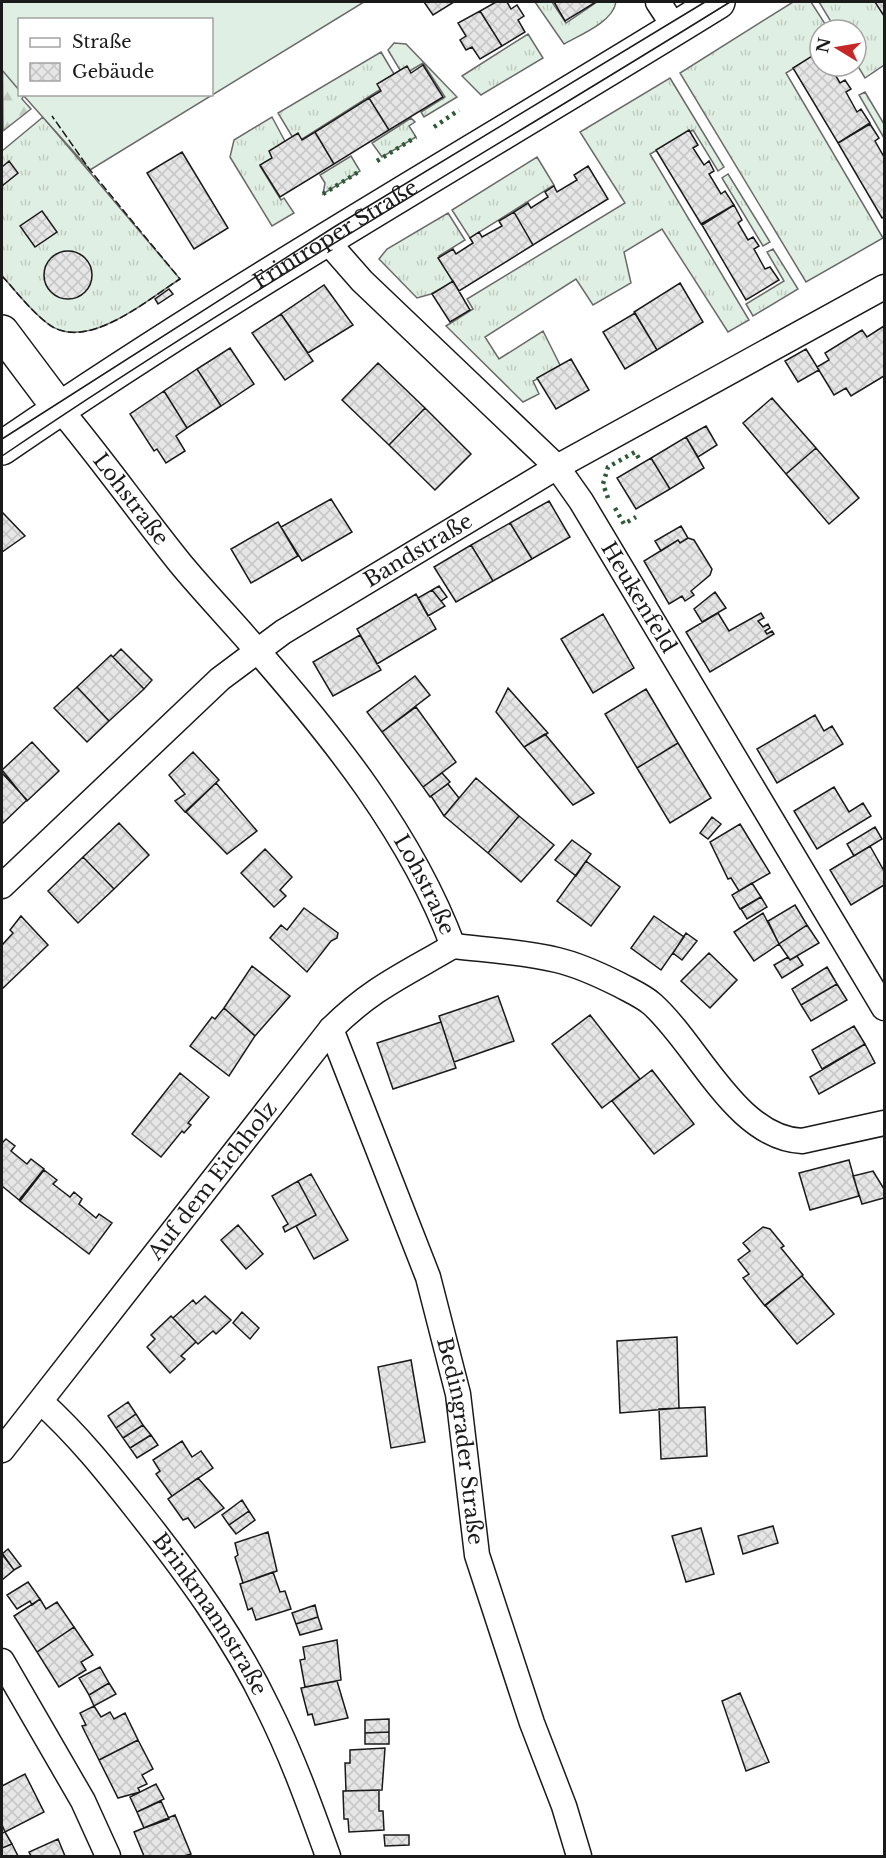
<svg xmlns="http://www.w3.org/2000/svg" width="886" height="1858" font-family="'Libre Baskerville',serif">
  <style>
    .grass { fill: url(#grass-tufts); stroke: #6a6a6a; stroke-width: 1.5 }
    .forest { fill: url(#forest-firs); stroke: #6a6a6a; stroke-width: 1.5 }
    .pitch { fill: #e0efe3; stroke: #6a6a6a; stroke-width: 1.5 }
    .building { fill: url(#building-cross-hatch); stroke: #1a1a1a; stroke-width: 1.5 }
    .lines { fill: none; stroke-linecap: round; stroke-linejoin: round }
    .minor-casing { stroke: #1a1a1a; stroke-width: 27 }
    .secondary-casing { stroke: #1a1a1a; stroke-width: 36 }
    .primary-casing { stroke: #1a1a1a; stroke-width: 36 }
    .minor { stroke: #fff; stroke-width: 24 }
    .secondary { stroke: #fff; stroke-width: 33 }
    .primary { stroke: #fff; stroke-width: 33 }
    .tram { stroke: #1a1a1a; stroke-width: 1.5 }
    .hedge { stroke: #2b5a34; stroke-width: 4.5; stroke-dasharray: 3 4.5; stroke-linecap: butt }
    .fence { stroke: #1a1a1a; stroke-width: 1.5; stroke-dasharray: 8 3; stroke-linecap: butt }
    .labels { text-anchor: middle; stroke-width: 4.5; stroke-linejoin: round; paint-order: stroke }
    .street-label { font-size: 21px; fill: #1a1a1a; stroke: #fff }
  </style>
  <defs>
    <pattern id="grass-tufts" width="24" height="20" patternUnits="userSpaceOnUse" patternTransform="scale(1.5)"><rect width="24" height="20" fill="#e0efe3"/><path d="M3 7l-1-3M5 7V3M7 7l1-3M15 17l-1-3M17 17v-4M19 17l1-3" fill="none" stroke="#c0ccc2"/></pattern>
    <pattern id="forest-firs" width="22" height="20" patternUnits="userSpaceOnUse" patternTransform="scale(1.5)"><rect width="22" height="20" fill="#e0efe3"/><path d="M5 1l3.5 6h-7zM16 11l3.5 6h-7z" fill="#c0ccc2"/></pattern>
    <pattern id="building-cross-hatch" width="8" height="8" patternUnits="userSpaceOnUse" patternTransform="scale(1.5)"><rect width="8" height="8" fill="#e6e6e6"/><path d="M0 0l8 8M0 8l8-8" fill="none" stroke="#c5c5c5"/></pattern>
  </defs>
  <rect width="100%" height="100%" fill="#fff"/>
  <path class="grass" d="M535,2H552L566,23L597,2H616C613,22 580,35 564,44Z
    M793,2H811L829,30H820V52L786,73L883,238L806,282L680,73Z
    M819,2H877L884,14V65L865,78L856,63V30H836Z
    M528,34L543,58L481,95L462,76Z
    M394,43L406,44L457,97L424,117L421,112L445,97L423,63L403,75L388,50Z
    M381,52L397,79L296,143L278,113Z
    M670,78L724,167L718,171L693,130L650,154L749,320L728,332L662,229L624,252L631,283L593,305L576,279L485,337L499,359L543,331L561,367L533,381L539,394L523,402L446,326L473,309L467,299L625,203L580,132Z
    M865,92L884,124V138L859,95Z
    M43,117L180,279C147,300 85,354 47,323C30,310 16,291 2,276V151Z
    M272,117L288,147L260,166L281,200L284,198L294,213L272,226L230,157L234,140Z
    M411,118L415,122L409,126L416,137L382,157L372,143Z
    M351,156L360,171L323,194L325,183L320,175Z
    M537,157L554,185L470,238L452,210Z
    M728,174L770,242L763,246L722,178Z
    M448,213L465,240L439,256L455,281L431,294L417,298L379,259L387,249Z
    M773,249L798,289L753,316L746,304L784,281L767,252Z"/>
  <path class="forest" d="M2,2L19,51L20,94L24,95L22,99L31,109L3,131Z"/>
  <path class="pitch" d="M2,2H364L90,170L23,95L212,94V20H20L19,90L2,70Z"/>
  <path class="building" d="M424,2H454L433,15Z
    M496,2H507L511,9L517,5L524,16L518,20L525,32L502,46L480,11Z
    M554,2H596L565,21Z
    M875,2H884V16Z
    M480,11L502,46L480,59L472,47L466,50L460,40L466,36L458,23Z
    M820,51V66H830L840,83L845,80L851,89L846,92L857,112L861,109L870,123L838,143L793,68Z
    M423,65L443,97L389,130L369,98L381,91L377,84L407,66L411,73Z
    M369,98L389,130L334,164L315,132Z
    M870,124L879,138L875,141L884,157V217L882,218L838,143Z
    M689,130L698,145L693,148L704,165L709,161L714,171L709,174L721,194L725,191L734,205L701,224L656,150Z
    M315,132L334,164L280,197L260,165L272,158L269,151L298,133L302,140Z
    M182,152L228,228L194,249L147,173Z
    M9,161L18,173L2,186V167Z
    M588,166L608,199L533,245L514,212L528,203L531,208L548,197L545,192L554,186L557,192L577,180L574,175Z
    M734,205L742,220L738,223L748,240L753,237L759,246L754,249L765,269L770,267L779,280L746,300L702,225Z
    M42,211L57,232L35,247L20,226Z
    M514,212L533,245L459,291L438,258L453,249L456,254L473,243L470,238L479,232L482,237L502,226L499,221Z
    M44 275a24 24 0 1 1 48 0a24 24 0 1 1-48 0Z
    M453,281L470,310L450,322L432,294Z
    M680,283L703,322L657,350L634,312Z
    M324,285L353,325L308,353L281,314Z
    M169,289L173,294L158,304L155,299Z
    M635,313L657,350L625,369L603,332Z
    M281,314L313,361L285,380L252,333Z
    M884,326V376L851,396L846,388L834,395L817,367L829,360L825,353L862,330L867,337Z
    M230,348L254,384L221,406L197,369Z
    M806,349L819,370L798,382L785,361Z
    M571,359L589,390L556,409L537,378Z
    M378,363L425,408L389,445L342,400Z
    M197,369L221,406L187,428L164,391Z
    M164,391L187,428L176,436L185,451L166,463L157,449L154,451L130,414Z
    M772,398L816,448L786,474L743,423Z
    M425,408L471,454L435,490L389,445Z
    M706,426L717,445L698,457L686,437Z
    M686,437L704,468L670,489L651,458Z
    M816,448L859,498L829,524L786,474Z
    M651,458L670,489L636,509L617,478Z
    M331,499L352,532L302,561L281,527Z
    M549,501L570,537L532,559L510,523Z
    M2,512L25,536L2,552Z
    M278,522L298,556L251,583L231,549Z
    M510,523L532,559L493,581L471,545Z
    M681,526L688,538L680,543L678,540L661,551L655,541Z
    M688,538L694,540L712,569L710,575L691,591L694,595L685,601L682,596L669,604L644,561L678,540L680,543Z
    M471,545L493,581L456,602L434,567Z
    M439,586L447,597L441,601L432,590Z
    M432,590L445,606L428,616L418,598Z
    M715,592L726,608L702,622L694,609Z
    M416,594L436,629L377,664L357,629Z
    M718,613L729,631L761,613L764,618L758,621L763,627L768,624L770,628L765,631L767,634L772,631L774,634L710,672L686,632Z
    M603,614L634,668L593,693L561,639Z
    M360,635L381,670L333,696L313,662Z
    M121,649L152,680L144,689L113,657Z
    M111,655L144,689L109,721L77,687Z
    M415,676L430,695L382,732L367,712Z
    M77,687L109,721L87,742L54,708Z
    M508,688L548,733L524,747L496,712Z
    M646,689L678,743L637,768L605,714Z
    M416,707L456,762L423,787L382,732Z
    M815,715L824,731L832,726L843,744L777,783L757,749Z
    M545,734L594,793L573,805L524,747Z
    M32,742L59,771L27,801L2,770Z
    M678,743L711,798L670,823L637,768Z
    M193,752L219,780L185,812L175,801L185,794L169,775Z
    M2,773L27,800L2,824Z
    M442,773L450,782L430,797L423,787Z
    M476,778L519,816L488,853L444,816Z
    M216,783L257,831L227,854L186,812Z
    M448,784L459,798L444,816L431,796Z
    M834,787L849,812L863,803L871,816L817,849L794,811Z
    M519,816L554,845L521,882L488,853Z
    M712,817L721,824L708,839L700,833Z
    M119,823L149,855L114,889L83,857Z
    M740,824L770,873L739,891L731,878L728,879L710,842Z
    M875,827L882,839L854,856L847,844Z
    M572,840L591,854L576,876L555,860Z
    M870,846L884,871V885L851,905L830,870Z
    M265,849L292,877L280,890L286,896L274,907L241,873Z
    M83,857L114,889L78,923L48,891Z
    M586,861L620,887L591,926L557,901Z
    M752,883L761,897L740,909L732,895Z
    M761,897L767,907L747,919L741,909Z
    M795,905L807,925L779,944L768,921Z
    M304,908L338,933L337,938L331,941L307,972L270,938L281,925L287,930Z
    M763,913L779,944L754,961L734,932Z
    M21,916L48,945L2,989V945L13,933L10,930Z
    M654,916L684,937L661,970L631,948Z
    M807,925L819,943L790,960L779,944Z
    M686,933L697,941L682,960L673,953Z
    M709,953L737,980L710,1008L681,981Z
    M797,956L803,965L782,978L774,965L788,957L790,960Z
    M252,966L290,996L255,1036L224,1008Z
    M827,967L837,984L801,1005L792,989Z
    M837,984L847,1000L811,1021L801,1005Z
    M498,996L514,1041L454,1062L439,1016Z
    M224,1008L255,1036L229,1076L190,1046L212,1017L215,1019Z
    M590,1015L640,1079L602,1108L552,1044Z
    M441,1022L456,1068L393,1089L377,1043Z
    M854,1026L865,1044L822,1069L812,1050Z
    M865,1044L875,1063L819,1094L810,1077Z
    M652,1070L694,1124L654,1154L612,1101Z
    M180,1073L209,1097L188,1123L191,1125L184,1133L182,1131L161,1157L132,1134Z
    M6,1139L15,1146L11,1151L27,1164L31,1159L44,1169L19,1200L2,1186V1143Z
    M849,1160L859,1196L810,1210L799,1173Z
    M44,1170L57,1180L53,1184L70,1197L74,1192L82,1199L79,1204L96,1218L99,1214L112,1223L89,1254L20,1201Z
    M873,1171L884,1189V1198L862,1204L853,1176Z
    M311,1174L348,1240L314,1259L296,1226L316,1215L298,1181Z
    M298,1181L316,1215L285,1232L283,1227L288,1224L272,1196Z
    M238,1225L263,1254L246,1269L221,1240Z
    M763,1227L770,1229L784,1246L781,1248L803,1275L765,1306L743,1278L749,1274L738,1260L750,1251L743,1243Z
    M802,1276L834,1314L797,1344L765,1305Z
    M205,1296L231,1320L216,1334L213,1331L198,1344L173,1318L193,1300L196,1304Z
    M242,1312L259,1328L250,1339L233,1323Z
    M171,1316L196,1342L181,1356L185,1359L170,1373L147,1347L155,1339L151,1335Z
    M677,1337L679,1408L620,1413L617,1341Z
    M411,1360L425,1442L391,1448L378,1367Z
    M128,1402L136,1414L116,1428L108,1416Z
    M705,1407L707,1456L661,1459L659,1409Z
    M136,1414L143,1425L123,1438L116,1428Z
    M143,1425L151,1435L130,1448L123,1438Z
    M151,1435L158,1445L137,1458L130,1448Z
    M182,1441L192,1457L201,1451L213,1468L172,1496L156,1474L160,1471L153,1460Z
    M198,1478L224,1508L195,1528L188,1518L183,1520L168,1499Z
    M242,1500L249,1511L229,1525L222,1515Z
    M249,1511L255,1520L236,1534L229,1525Z
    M773,1526L778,1543L743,1554L738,1536Z
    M701,1528L714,1574L686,1582L672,1536Z
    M268,1532L277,1571L243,1583L235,1557L238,1555L235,1543Z
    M8,1549L21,1566L14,1570L2,1554Z
    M2,1553L14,1570L2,1580Z
    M273,1572L280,1592L285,1591L291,1609L256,1620L252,1608L248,1610L240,1584Z
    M28,1582L40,1599L32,1605L30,1601L17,1609L7,1595Z
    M40,1599L46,1609L57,1602L74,1627L37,1652L14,1616Z
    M315,1605L318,1617L296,1624L292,1613Z
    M318,1617L322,1629L300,1635L296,1624Z
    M74,1627L93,1655L81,1662L86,1670L59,1687L37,1652Z
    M337,1640L341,1680L305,1687L300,1660L305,1659L303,1647Z
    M100,1667L109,1683L89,1695L79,1678Z
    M337,1681L348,1718L315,1725L312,1714L308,1715L301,1688Z
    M109,1683L116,1694L94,1706L89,1695Z
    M740,1693L769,1762L746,1771L722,1701Z
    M94,1706L101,1717L110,1712L114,1719L125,1713L138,1740L99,1760L82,1726L86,1725L80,1713Z
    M389,1719V1732L365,1733V1720Z
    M389,1732V1744H365V1733Z
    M138,1740L153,1769L142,1775L147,1784L138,1788L140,1792L118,1798L99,1760Z
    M385,1748L382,1790L346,1791L345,1763H350V1750Z
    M25,1774L44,1812L5,1832L2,1825V1786Z
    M156,1784L164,1799L137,1812L130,1797Z
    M379,1790V1811H383L384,1830L349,1832L348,1819H344L343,1791Z
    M161,1801L169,1819L144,1828L137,1812Z
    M175,1815L191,1854L184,1856H144L134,1832Z
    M5,1832L12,1844L2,1848V1833Z
    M384,1835H409V1845L385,1846Z
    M58,1839L65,1856H31L29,1852Z
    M12,1844L18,1856H2V1848Z"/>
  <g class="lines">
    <g class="minor-casing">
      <g id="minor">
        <path d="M658,2L675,28"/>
        <path id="s1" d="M326,240L362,281L557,467L581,501L884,1008"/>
        <path id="s2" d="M59,408C101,458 139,512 180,563C204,592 230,619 255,648C333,737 411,834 453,946"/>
        <path id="s3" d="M2,886L220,679L283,632L557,467L884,287"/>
        <path d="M453,946C487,950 524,952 557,960C579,965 600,975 620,985C631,991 643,996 652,1004C698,1045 736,1138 802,1141L884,1123"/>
        <path id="s4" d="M331,1029L428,1277L458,1394L477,1555L532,1723L564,1806L579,1856"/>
        <path id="s5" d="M41,1402C77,1434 108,1473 138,1511C187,1573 234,1637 268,1708C292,1756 310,1806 328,1856"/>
        <path id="s6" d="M2,1450L331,1029C372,988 404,975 453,946"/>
        <path d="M2,1661L83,1801L108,1856"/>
      </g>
    </g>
    <g class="secondary-casing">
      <path id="secondary" d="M2,332L59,408"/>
    </g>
    <g class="primary-casing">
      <g id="primary">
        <path id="s7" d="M2,448C233,289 479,150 718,2"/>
      </g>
    </g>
    <use href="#minor" class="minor"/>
    <use href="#secondary" class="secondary"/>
    <use href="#primary" class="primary"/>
    <path class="tram" d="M2,439L334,227L705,2
      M2,456C239,295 487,153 730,2"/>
    <path class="hedge" d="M434,127L459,110
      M377,161L416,137
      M323,194L360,171
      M608,498L603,484L608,467L635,452L640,460
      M615,508L624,524L636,517"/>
    <path class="fence" d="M2,276C16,291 30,310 47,323C85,354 147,300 180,279L90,170L52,116"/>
  </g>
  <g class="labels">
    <g class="street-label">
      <text dy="7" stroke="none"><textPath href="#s7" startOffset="396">Frintroper Straße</textPath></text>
      <text dy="7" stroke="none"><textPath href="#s2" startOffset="116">Lohstraße</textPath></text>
      <text dy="7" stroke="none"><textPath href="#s3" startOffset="537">Bandstraße</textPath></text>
      <text dy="7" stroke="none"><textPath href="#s1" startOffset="478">Heukenfeld</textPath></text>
      <text dy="7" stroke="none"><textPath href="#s2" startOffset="602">Lohstraße</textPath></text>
      <text dy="7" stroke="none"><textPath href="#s6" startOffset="342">Auf dem Eichholz</textPath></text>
      <text dy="7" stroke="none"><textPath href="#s4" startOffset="434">Bedingrader Straße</textPath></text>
      <text dy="7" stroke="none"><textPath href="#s5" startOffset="272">Brinkmannstraße</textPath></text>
    </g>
  </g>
  <rect width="886" height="1858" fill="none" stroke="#1a1a1a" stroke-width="6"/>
  <rect x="18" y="18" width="195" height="78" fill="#ffffff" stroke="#a3a3a3" stroke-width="1.5"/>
  <rect x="30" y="38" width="30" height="9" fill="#ffffff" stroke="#a3a3a3" stroke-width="1.5"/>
  <text x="72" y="48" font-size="18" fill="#1a1a1a">Straße</text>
  <rect x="30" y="63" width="30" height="18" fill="url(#building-cross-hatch)" stroke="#a3a3a3" stroke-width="1.5"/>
  <text x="72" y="78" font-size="18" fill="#1a1a1a">Gebäude</text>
  <g transform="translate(838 48) rotate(281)"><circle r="28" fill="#ffffff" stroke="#a3a3a3" stroke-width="1.5"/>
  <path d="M0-4.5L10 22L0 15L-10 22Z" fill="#c62828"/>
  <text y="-9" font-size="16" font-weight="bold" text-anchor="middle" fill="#1a1a1a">N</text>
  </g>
</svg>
